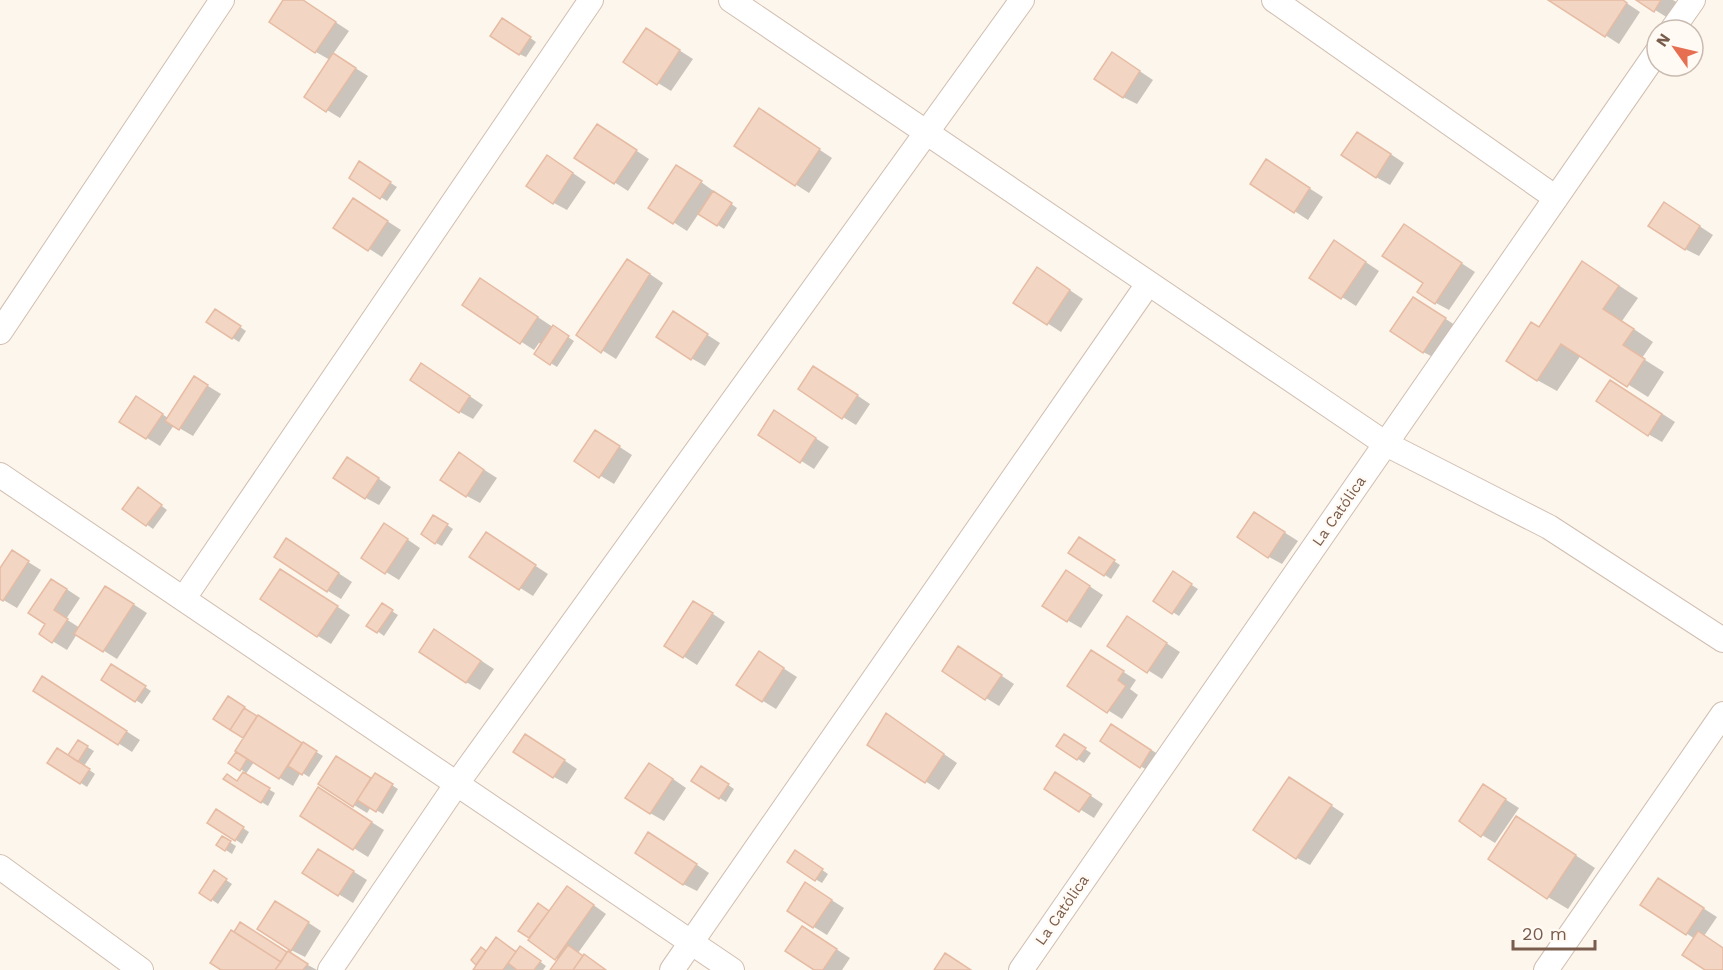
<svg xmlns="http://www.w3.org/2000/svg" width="1723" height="970" font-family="'Work Sans',sans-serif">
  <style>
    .shadow { fill: #0003 }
    .building { fill: #f3d5c3; stroke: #e6bba3; stroke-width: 1.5 }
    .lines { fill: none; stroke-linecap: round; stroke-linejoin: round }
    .street-casing { stroke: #d1beb0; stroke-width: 26 }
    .street { stroke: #fff; stroke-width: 24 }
    .labels { text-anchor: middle; stroke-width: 4.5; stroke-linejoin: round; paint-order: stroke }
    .street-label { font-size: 15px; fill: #7a5c4d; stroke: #fffaf3 }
  </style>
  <rect width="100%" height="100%" fill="#fdf6ec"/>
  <path class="shadow" d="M285,0H302L349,31L333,54L368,76L340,118L327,110L330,60L316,52Z
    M1551,0H1622L1640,12L1619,44Z
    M1639,0H1673L1678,3L1668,18Z
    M509,23L536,42L526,57L519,54Z
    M660,38L693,59L671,91L658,83Z
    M1126,62L1153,80L1137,104L1123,97Z
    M772,118L832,158L809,193L736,146Z
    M611,134L649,159L628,191L577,158Z
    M1371,141L1404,163L1390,185L1376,177Z
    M561,165L586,182L567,210L554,203Z
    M366,167L397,187L387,201L351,178Z
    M1279,169L1323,197L1308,220L1252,183Z
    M690,174L737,208L724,229L699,213L687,231L650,207Z
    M367,208L401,230L382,257L335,227Z
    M1678,212L1713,235L1699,256L1685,249Z
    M1417,234L1475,272L1449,310L1436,303Z
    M1348,250L1379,271L1356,306L1311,277Z
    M641,268L663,283L616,359L578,335Z
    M1603,275L1638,298L1622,321L1653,342L1642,358L1664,372L1648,397L1581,355L1557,391L1537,380L1539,329Z
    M1050,277L1083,299L1061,332L1015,302Z
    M494,288L574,341L557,367L536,354L542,344L539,343L534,350L464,305Z
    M1426,306L1458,327L1437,359L1423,352Z
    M221,314L246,331L239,342L208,322Z
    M686,321L720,343L705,366L691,358Z
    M435,373L483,405L473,419L460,412Z
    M827,375L870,404L856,425L843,417Z
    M195,378L221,394L193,436L174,425L160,446L147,438L150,406L168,418Z
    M1624,389L1675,422L1662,442L1648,434Z
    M788,420L829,447L814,469L760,435Z
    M609,440L632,455L614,484L576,461Z
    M472,462L497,478L480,503L467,496Z
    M360,466L391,487L379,505L366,498Z
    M145,493L167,510L153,529L124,508Z
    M440,520L453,529L442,546L436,543Z
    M1268,522L1298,541L1282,564L1269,557Z
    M398,533L420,548L399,580L386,572Z
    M499,542L548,574L533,596L471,557Z
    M1085,542L1120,565L1111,579L1105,575Z
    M300,548L352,582L341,599L328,591Z
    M25,560L41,570L17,608L0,598V571Z
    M1173,573L1198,589L1179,616L1155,601Z
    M294,578L350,615L331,644L318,636Z
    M1080,580L1103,595L1081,628L1067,620Z
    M65,588L80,598L66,619L80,628L119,595L147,613L117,659L77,634L67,650L41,634L47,624L30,613Z
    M382,605L398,615L384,636L369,625Z
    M707,610L725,622L697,665L666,645Z
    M1140,626L1180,652L1162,679L1109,646Z
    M448,639L494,669L480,690L466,682Z
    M972,656L1014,684L999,706L986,698Z
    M1105,660L1136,680L1130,689L1138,695L1122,719L1069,686Z
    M772,661L797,677L776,709L763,701Z
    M112,666L151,691L142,704L103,680Z
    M56,686L140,740L132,752L35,690Z
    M234,702L323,756L309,777L301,772L293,786L254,762L245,775L275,793L268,806L225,779L238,782L245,772L230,762L242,757L245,737L215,719Z
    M887,715L957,763L939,790L869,745Z
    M1125,733L1164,758L1154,774L1140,766Z
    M1065,736L1091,753L1084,763L1058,746Z
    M79,742L94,751L84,766L95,774L87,787L49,762L69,757Z
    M539,743L577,769L567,784L554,777Z
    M350,766L372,780L376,775L398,789L383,814L371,807L367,813L354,805Z
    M708,771L734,789L726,802L693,781Z
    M663,772L686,788L664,821L650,813Z
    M1069,781L1103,804L1094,818L1046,788Z
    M1302,786L1344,814L1310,865L1297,858Z
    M1497,794L1519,808L1495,843L1482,835Z
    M332,797L384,830L368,857L302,816Z
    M222,814L249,832L242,844L209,822Z
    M1537,830L1595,868L1568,909L1548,897Z
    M223,838L236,846L232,854L218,845Z
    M662,841L709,873L697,891L683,884Z
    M802,856L828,874L822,883L815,879Z
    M332,858L367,880L353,903L304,873Z
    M220,876L232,884L218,904L201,892Z
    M1659,880L1717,917L1704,936L1723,948V970H1707L1695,939L1642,904Z
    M819,892L844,908L827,935L814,927Z
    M581,896L606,914L578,953L604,970H552L559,960L520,930L538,905L549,913Z
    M289,910L321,931L305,957L291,950Z
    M240,924L288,954L317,970H223L234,934Z
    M816,936L850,958L842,970H817Z
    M497,939L518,952H527L546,966L543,970H475L479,964L473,960L481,949L487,952Z"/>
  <path class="building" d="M283,0H303L336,22L315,53L269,22Z
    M1548,0H1623L1627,3L1605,37Z
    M1636,0H1661L1654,12Z
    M502,18L531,37L519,55L490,36Z
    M646,28L680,50L657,85L623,62Z
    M1112,52L1140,71L1123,98L1094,79Z
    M333,53L356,68L326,112L304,97Z
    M759,108L820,149L795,186L734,146Z
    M597,124L637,150L614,184L574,158Z
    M1357,132L1391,154L1376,178L1341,155Z
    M547,155L573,173L553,204L526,186Z
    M1266,159L1310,188L1294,213L1250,184Z
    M359,161L391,182L380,199L349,178Z
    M676,165L702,181L673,224L648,208Z
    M713,191L732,203L717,226L698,214Z
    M353,198L388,221L368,251L333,228Z
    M1664,202L1700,226L1685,250L1648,226Z
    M1404,224L1462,263L1435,304L1417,292L1423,283L1382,256Z
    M1334,240L1366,262L1341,299L1309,278Z
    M627,259L650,274L601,353L576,335Z
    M1582,261L1619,286L1603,309L1634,329L1623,345L1645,359L1627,387L1561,344L1537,381L1506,361L1531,322L1539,327Z
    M1037,267L1070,290L1047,325L1013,303Z
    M480,278L538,317L520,344L462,305Z
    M1413,297L1446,318L1423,353L1390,331Z
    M215,309L241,326L232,339L206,322Z
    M673,311L708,334L691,360L656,337Z
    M553,325L569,336L550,365L534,354Z
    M421,363L470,396L459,413L410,380Z
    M813,366L858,395L842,419L798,389Z
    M194,376L208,385L179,430L165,421Z
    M1610,380L1662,414L1648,436L1596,401Z
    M136,396L163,414L146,439L119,422Z
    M774,410L816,438L800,463L758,435Z
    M595,430L620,446L599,478L574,461Z
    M459,452L484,470L466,497L440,480Z
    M347,457L379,478L365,499L333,478Z
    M138,487L162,505L146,526L122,509Z
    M1254,512L1285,532L1268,558L1237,537Z
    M433,515L448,524L435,544L421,534Z
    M384,523L408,539L385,574L361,558Z
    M486,532L536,565L519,590L469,557Z
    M1079,537L1115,560L1104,576L1068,553Z
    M286,538L339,573L327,592L274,557Z
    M12,550L29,561L3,601L0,599V568Z
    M280,569L338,606L317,637L260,599Z
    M1066,570L1090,586L1067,622L1042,606Z
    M1173,571L1192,584L1172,614L1153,601Z
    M51,579L67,589L54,610L68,619L52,643L39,634L45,624L28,613Z
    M105,586L134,604L103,652L74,634Z
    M693,601L713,613L683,658L664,646Z
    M382,603L393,610L377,633L366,626Z
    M1127,616L1167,643L1147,673L1107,646Z
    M434,629L481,661L466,683L419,652Z
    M958,646L1002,675L985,700L942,671Z
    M1091,650L1124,671L1118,680L1126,686L1107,713L1067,686Z
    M759,651L784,668L762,702L736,685Z
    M111,664L146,686L135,702L101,680Z
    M42,676L127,731L118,745L33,691Z
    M228,696L245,707L230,730L213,719Z
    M244,708L257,716L243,738L230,730Z
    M886,713L944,754L925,783L867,745Z
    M258,715L302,743L279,779L235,751Z
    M1111,724L1151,750L1140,768L1100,741Z
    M525,734L565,760L553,778L513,752Z
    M1064,734L1086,748L1077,760L1056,746Z
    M78,740L88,746L78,762L68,755Z
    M303,742L317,751L302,775L288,766Z
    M57,748L90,769L80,784L47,763Z
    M236,752L247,759L240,771L228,763Z
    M336,756L371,778L353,807L318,784Z
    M649,763L673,779L650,814L625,798Z
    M701,766L729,784L719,799L691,781Z
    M243,772L270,788L261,803L223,779L227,774L237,781Z
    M1055,772L1091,795L1079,812L1044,789Z
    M375,773L393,784L376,812L357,800Z
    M1289,777L1332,805L1296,859L1253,830Z
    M1483,784L1506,799L1481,837L1459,821Z
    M318,787L372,822L353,850L300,816Z
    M216,809L244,827L235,841L207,823Z
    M1516,816L1576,855L1547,899L1488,859Z
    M648,832L697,864L683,885L635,853Z
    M222,836L231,841L225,851L216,845Z
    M318,849L354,871L338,896L302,873Z
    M795,850L823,869L815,881L787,862Z
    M214,870L227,879L211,901L199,893Z
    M1658,878L1704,908L1686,935L1640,905Z
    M805,882L832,900L813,928L787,911Z
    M567,886L594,905L555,960L528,940Z
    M275,901L309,922L291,951L257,929Z
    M538,903L549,911L529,938L518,931Z
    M240,922L287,952L281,962L234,932Z
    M802,926L837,949L823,970H814L785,951Z
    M231,930L281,962L275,970H221L210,963Z
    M1698,931L1723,948V970H1705L1682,955Z
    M496,937L516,952L503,970H473Z
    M568,945L583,956L573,970H550Z
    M520,946L541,961L534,970H517L508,963Z
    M481,947L486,951L476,965L471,960Z
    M288,951L308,964L303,970H275Z
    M945,953L971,970H934Z
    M584,954L606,970H573Z"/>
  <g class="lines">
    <g class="street-casing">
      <path id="street" d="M731,0L1386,444L1549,527L1723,640
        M1274,0L1556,198
        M1672,30L1693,0
        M0,332L222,0
        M0,475L732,970
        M184,598L591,0
        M0,867L141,970
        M330,970L458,782L1022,0
        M672,970L1148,284
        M1021,970L1657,52
        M1546,970L1723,714"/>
    </g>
    <use href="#street" class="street"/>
  </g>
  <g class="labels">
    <g class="street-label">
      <text transform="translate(1339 511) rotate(-55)" y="5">La Católica</text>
      <text transform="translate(1062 910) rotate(-55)" y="5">La Católica</text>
    </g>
  </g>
  <g transform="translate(1675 48) rotate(304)"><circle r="28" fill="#fffaf3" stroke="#cabbb1" stroke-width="1.5"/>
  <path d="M0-4.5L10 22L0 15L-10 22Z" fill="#e76f51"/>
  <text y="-9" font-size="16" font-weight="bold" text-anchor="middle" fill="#7a5c4d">N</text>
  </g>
  <path d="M1513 940v9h82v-9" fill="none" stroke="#7a5c4d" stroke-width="3"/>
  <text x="1522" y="940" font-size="18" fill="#7a5c4d" stroke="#fffaf3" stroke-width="4.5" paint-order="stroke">20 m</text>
</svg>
